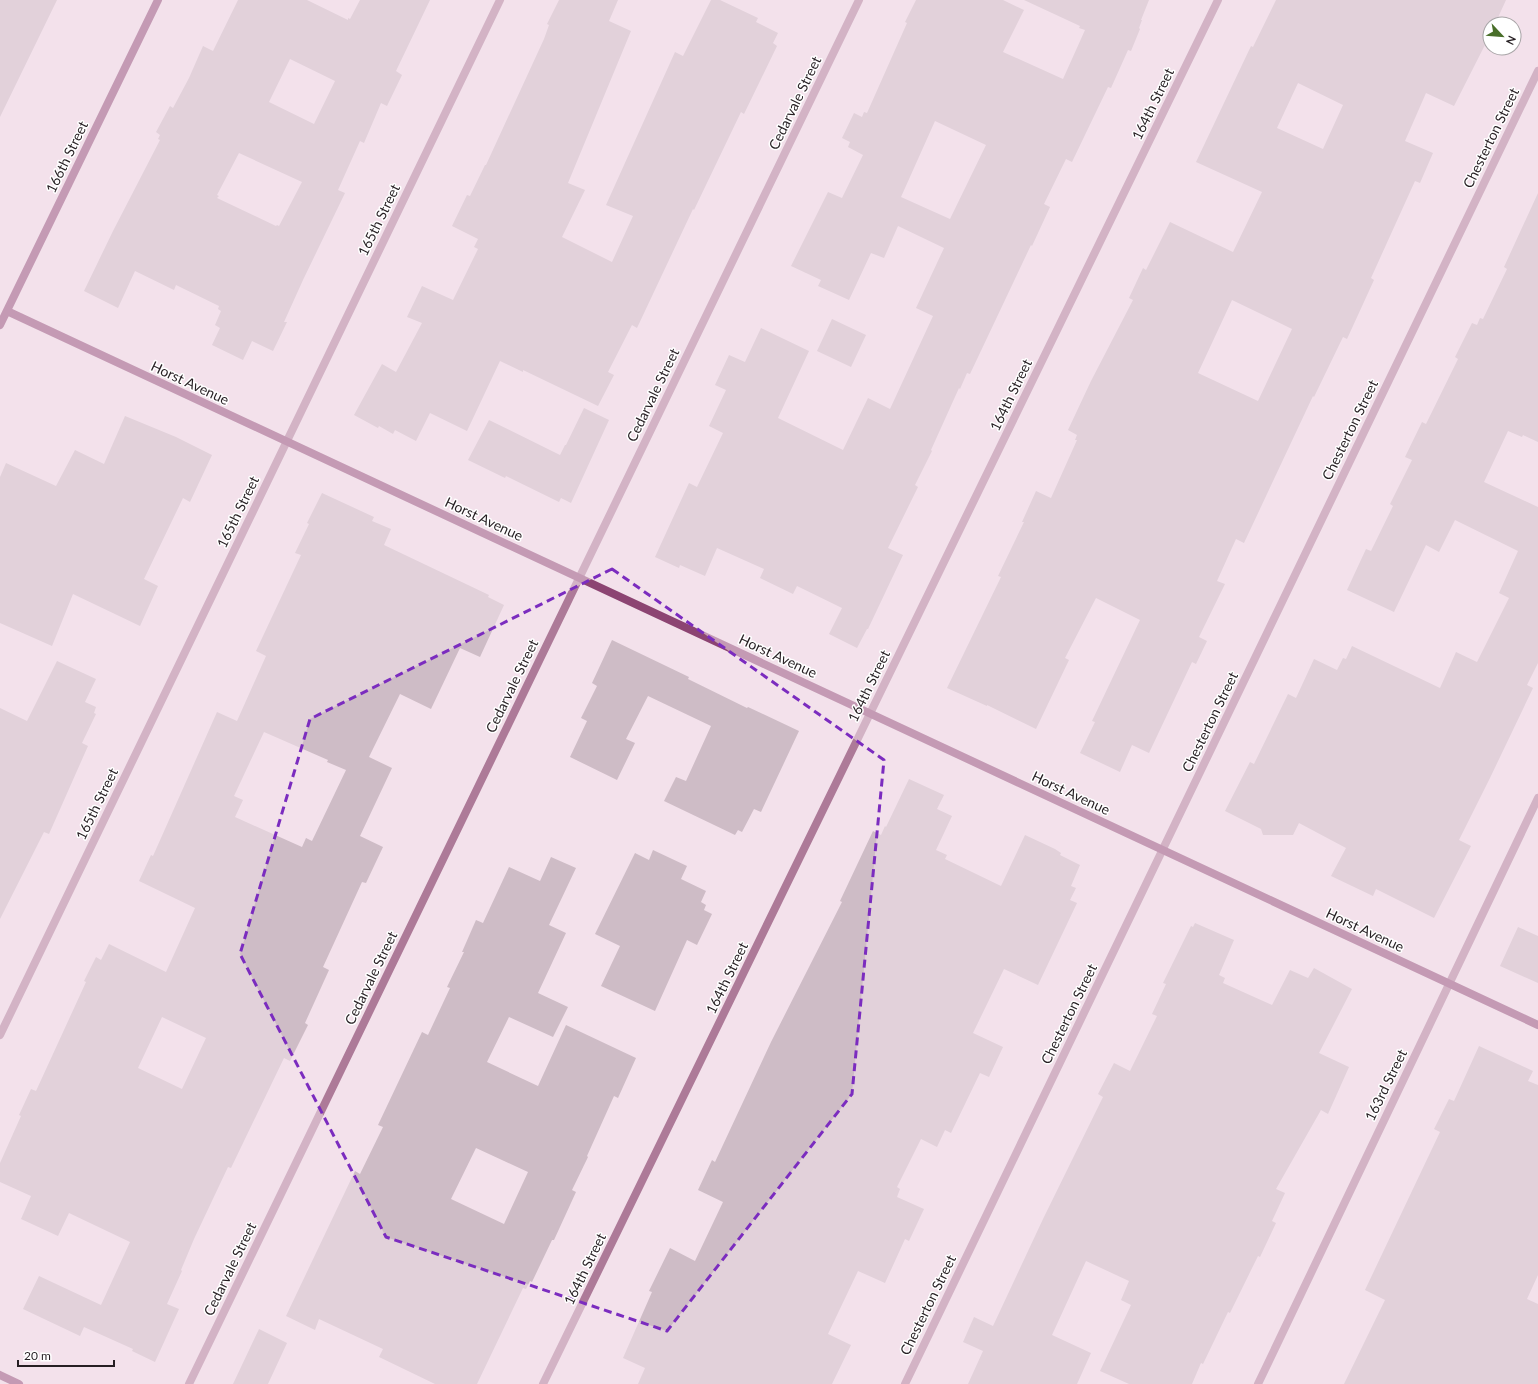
<svg xmlns="http://www.w3.org/2000/svg" width="1538" height="1384" font-family="Lato,sans-serif">
  <style>
    .building { fill: #cebcc6; fill-rule: evenodd }
    .lines { fill: none; stroke-linecap: round; stroke-linejoin: round }
    .street { stroke: #ad7a98; stroke-width: 8 }
    .secondary { stroke: #8c4472; stroke-width: 8 }
    .marked { fill: none; stroke: #7b2cbf; stroke-width: 3; stroke-dasharray: 8 5; stroke-linejoin: round }
    .labels { text-anchor: middle; stroke-width: 3; stroke-linejoin: round; paint-order: stroke }
    .street-label { font-size: 14px; fill: #261f23; stroke: #fff }
  </style>
  <rect width="100%" height="100%" fill="#f3e1eb"/>
  <path class="building" d="M0,0H57L0,117Z
    M238,0H307L348,20V18L350,19L360,0H430L396,71L402,75L387,106L381,103L364,143L360,141L338,190L345,193L303,280L284,322H287L273,351L252,341L243,360L212,345L220,328L215,325L221,311L218,309L219,306L176,285L174,290L135,271L118,308L84,291L113,231L160,140L158,139L160,135L156,132L170,106L173,108L189,78L203,46L213,51ZM290,59L335,81L314,124L269,102ZM239,153L302,182L279,226L277,225L276,226L217,198L219,196L217,195Z
    M559,0H618L609,21L631,31L568,183L585,190L562,237L612,262L633,216L606,205L675,52L683,56L711,0H720L758,18L756,22L778,33L773,43L777,46L744,114L741,112L694,210L693,209L637,328L632,325L608,372L614,375L598,406L523,370V372L500,361L467,431L430,413L416,441L395,430L393,434L379,426L378,428L354,415L382,364L396,372L422,323L407,317L422,286L453,300L478,249L474,247L478,239L452,226L467,195L470,196L485,165H486L544,39L549,25L547,24Z
    M916,0H1003L1024,10L1003,52L1063,79L1085,30L1079,28L1080,26L1024,0H1149L1141,20H1142L1139,28L1140,29L1131,51L1128,50L1111,88L1108,87L1072,162L1066,159L1044,204L1050,207L1032,246L1031,245L970,374L967,373L960,389L959,388L931,450L932,451L915,485L918,487L888,548L903,555L868,629H867L857,648L829,634L842,608L797,586L793,594L760,578L764,569L717,548L705,576L680,565L679,568L655,557L689,483L697,487L723,433L709,426L726,390L715,385L729,355L745,362L761,328L809,351L778,418L843,450L868,398L890,409L933,316L916,308L944,248L898,226L884,258L871,253L849,300L818,286L821,280L791,266L828,192L842,198L863,155L848,147L850,142L842,138L854,113L862,117L864,112L867,113L907,23L905,22ZM935,121L986,145L950,219L901,197Z
    M1276,0H1506L1495,24H1490V35L1454,106L1426,93L1405,141L1433,153L1420,183L1415,181L1371,278L1374,280L1347,339L1343,337L1314,397L1313,396L1244,543L1236,539L1217,581L1225,584L1199,637L1207,641L1196,664L1192,662L1149,753L1132,745L1120,772L1080,753L1095,722L1092,721L1140,620L1096,598L1065,658L1069,660L1036,729L987,705V706L947,688L1001,577L998,576L1024,522H1022L1036,491L1051,498L1077,440H1075L1077,435L1068,430L1091,381L1133,300L1129,298L1143,268L1146,270L1170,222L1233,252L1262,192L1196,162L1251,46L1253,47ZM1298,83L1343,105L1323,149L1277,128ZM1232,300L1292,329L1258,401L1198,373Z
    M1538,193V442L1523,435L1522,437L1508,431L1484,482L1538,507V663L1527,685L1533,688L1490,778L1459,840L1471,846L1434,918L1376,889L1373,896L1331,876L1346,848L1299,823L1293,835H1263L1261,829L1225,811L1250,762L1254,764L1288,694L1296,698L1314,659L1337,670L1343,658L1346,659L1352,646L1440,688L1456,652L1477,662L1509,598L1499,593L1518,551L1455,520L1439,552L1426,545L1394,612L1347,590L1366,549L1371,551L1393,506L1390,504L1412,460L1405,457L1422,422L1426,424L1458,359L1455,357L1472,323L1477,325L1480,318L1483,319L1507,269L1504,267Z
    M832,319L866,335L851,367L817,351Z
    M584,408L609,420L571,503L561,498L559,502L506,476L505,478L468,460L489,420L560,455L565,445H566Z
    M125,416L176,437L212,455L190,502L183,498L144,579L158,586L140,626L73,594L52,646L0,623V477L6,463L56,486L75,450L104,464Z
    M322,493L374,517L372,521L391,529L384,545L489,595L488,597L504,605L480,657L460,648L431,709L400,694L369,757L392,768L360,836L383,847L366,883L362,882L323,967L329,970L305,1023L308,1025L290,1061L284,1058L231,1168L228,1167L194,1239L181,1270L182,1271L167,1304L179,1309L155,1362L132,1351L133,1349L84,1327L80,1336L23,1309L39,1276L101,1305L130,1242L69,1213L58,1236L21,1219L31,1196L0,1182V1163L21,1116L19,1115L31,1089L36,1091L86,982L84,981L96,957L101,960L109,944L166,972L195,908L139,881L151,855L153,856L217,712L237,721L266,656L256,651L301,555L295,553L309,524L307,523ZM264,732L328,760L327,762L346,770L312,841L306,838L302,847L235,817L243,800L234,796ZM162,1017L206,1038L182,1089L138,1068Z
    M612,640L689,677L688,679L747,708L748,707L799,731L761,812L754,809L742,832L738,830L735,835L664,801L676,777L686,781L711,726L648,696L626,739L635,743L617,780L570,757L587,721L581,718L597,686L592,683Z
    M57,661L96,679L85,702L96,707L94,713L96,714L82,743L88,746L49,834L44,832L0,919V708L27,721Z
    M909,779L944,795L937,809L952,816L936,850L947,855L945,859L1001,886L1025,835L1055,849L1061,853L1060,855L1080,865L1071,886L1076,888L1070,900L1077,903L1038,985L1004,969L973,1033L1003,1047L989,1077L980,1073L951,1133L945,1130L937,1147L921,1139L897,1187L900,1189L897,1197L924,1209L909,1241L905,1239L885,1283L858,1271L828,1334L851,1345L832,1384H638L645,1368L623,1358L652,1292L649,1291L670,1248L695,1261L723,1202L698,1190L712,1160L715,1162L771,1042L842,902L840,901L873,831L881,835L885,826L886,827Z
    M653,850L687,866L681,879L706,891L701,902L706,905L704,910L712,914L697,945L687,940L655,1011L601,986L620,946L595,934L635,853L649,860Z
    M551,857L576,868L549,925L566,933L538,993L568,1007L553,1037L509,1017L487,1062L538,1086L566,1025L636,1058L618,1098L614,1096L587,1156L588,1157L572,1190L576,1192L554,1240H552L532,1282L530,1281L526,1289L523,1288L477,1384H435L379,1357L383,1349L319,1319L315,1330L286,1316L355,1171L360,1174L383,1127L378,1125L422,1032L428,1035L450,988L447,987L464,952H462L476,920L483,923L509,867L540,881ZM476,1148L528,1172L504,1224L451,1199Z
    M1195,923L1234,940L1219,975L1225,978L1223,983L1272,1005L1290,970L1308,978L1314,968L1352,989L1319,1053L1349,1067L1328,1114L1321,1110L1276,1189L1285,1193L1272,1221L1276,1223L1260,1257L1258,1256L1230,1313L1228,1312L1203,1364L1201,1363L1192,1384H1129L1100,1371L1131,1305L1121,1300L1129,1281L1086,1261L1052,1335L1091,1353L1077,1384H968L983,1351L963,1342L974,1317L993,1326L1043,1219L1103,1097L1098,1094L1114,1063L1130,1071L1157,1016L1152,1014L1166,984L1163,983L1191,926L1193,927Z
    M1518,927L1538,936V983L1500,966Z
    M1479,1046L1533,1071L1528,1081L1538,1085V1275L1527,1299L1538,1304V1384H1344L1385,1300L1365,1290L1440,1132L1434,1129L1449,1099L1454,1101Z
    M259,1329L287,1343L268,1384H233Z"/>
  <g class="lines">
    <path class="street" d="M0,1035L500,0
      M189,1384L859,0
      M543,1384L1218,0
      M905,1384L1538,71
      M1258,1384L1538,798"/>
    <path class="secondary" d="M7,311L1538,1025
      M0,325L158,0
      M0,1375L19,1384"/>
  </g>
  <path d="M0 0H1538V1384H0ZM612,569L884,760L852,1094L667,1331L386,1237L240,954L310,719Z" fill="#f3e1eb" fill-opacity=".55" fill-rule="evenodd"/>
  <path class="marked" d="M612,569L884,760L852,1094L667,1331L386,1237L240,954L310,719Z"/>
  <g class="labels">
    <g class="street-label">
      <text transform="translate(795 103) rotate(-64)" y="5">Cedarvale Street</text>
      <text transform="translate(1153 104) rotate(-64)" y="5">164th Street</text>
      <text transform="translate(1491 138) rotate(-64)" y="5">Chesterton Street</text>
      <text transform="translate(67 157) rotate(-64)" y="5">166th Street</text>
      <text transform="translate(379 220) rotate(-64)" y="5">165th Street</text>
      <text transform="translate(190 383) rotate(25)" y="5">Horst Avenue</text>
      <text transform="translate(653 395) rotate(-64)" y="5">Cedarvale Street</text>
      <text transform="translate(1011 395) rotate(-64)" y="5">164th Street</text>
      <text transform="translate(1350 430) rotate(-64)" y="5">Chesterton Street</text>
      <text transform="translate(238 512) rotate(-64)" y="5">165th Street</text>
      <text transform="translate(484 519) rotate(25)" y="5">Horst Avenue</text>
      <text transform="translate(778 656) rotate(25)" y="5">Horst Avenue</text>
      <text transform="translate(512 686) rotate(-64)" y="5">Cedarvale Street</text>
      <text transform="translate(869 686) rotate(-64)" y="5">164th Street</text>
      <text transform="translate(1210 722) rotate(-64)" y="5">Chesterton Street</text>
      <text transform="translate(1071 793) rotate(25)" y="5">Horst Avenue</text>
      <text transform="translate(97 804) rotate(-64)" y="5">165th Street</text>
      <text transform="translate(1365 930) rotate(25)" y="5">Horst Avenue</text>
      <text transform="translate(371 978) rotate(-64)" y="5">Cedarvale Street</text>
      <text transform="translate(727 978) rotate(-64)" y="5">164th Street</text>
      <text transform="translate(1069 1014) rotate(-64)" y="5">Chesterton Street</text>
      <text transform="translate(1386 1085) rotate(-64)" y="5">163rd Street</text>
      <text transform="translate(230 1269) rotate(-64)" y="5">Cedarvale Street</text>
      <text transform="translate(585 1269) rotate(-64)" y="5">164th Street</text>
      <text transform="translate(928 1305) rotate(-64)" y="5">Chesterton Street</text>
    </g>
  </g>
  <g transform="translate(1502 36) rotate(116)"><circle r="19" fill="#ffffff" stroke="#a8a5a7"/>
  <path d="M0-3L7 15L0 10L-7 15Z" fill="#486e29"/>
  <text y="-6" font-size="11" font-weight="bold" text-anchor="middle" fill="#261f23">N</text>
  </g>
  <path d="M18 1360v6h96v-6" fill="none" stroke="#261f23" stroke-width="2"/>
  <text x="24" y="1360" font-size="12" fill="#261f23" stroke="#ffffff" stroke-width="3" paint-order="stroke">20 m</text>
</svg>
